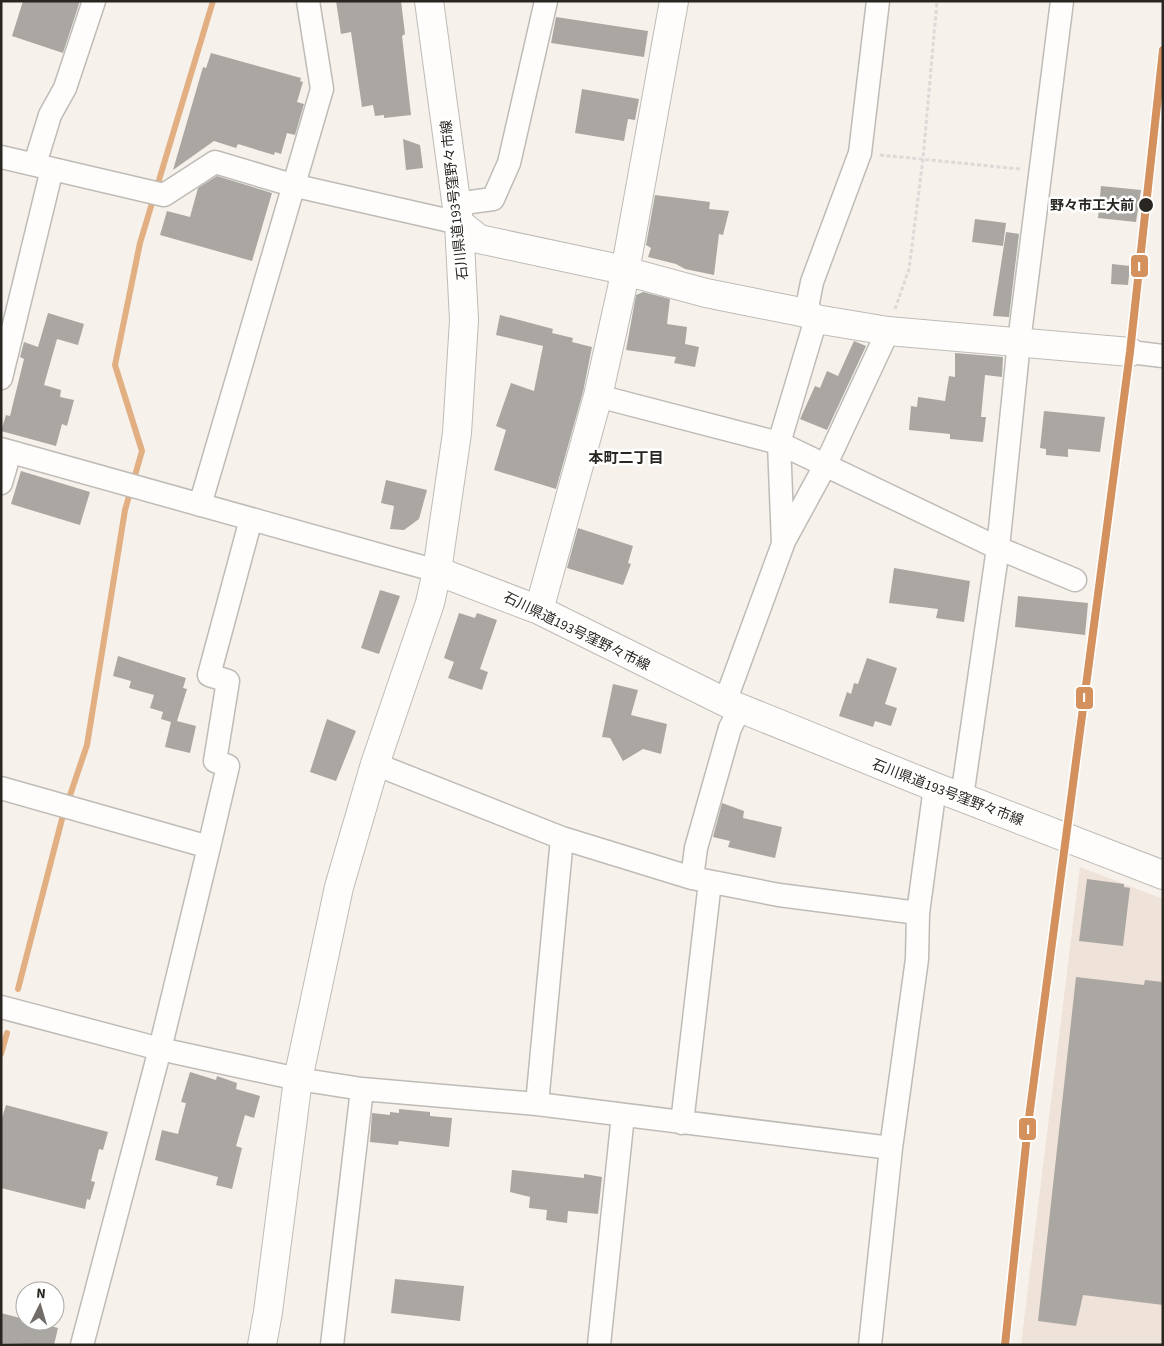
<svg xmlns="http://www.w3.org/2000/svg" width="1164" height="1346" font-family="'Source Sans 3','Noto Sans JP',sans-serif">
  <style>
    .built { fill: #efe2d8 }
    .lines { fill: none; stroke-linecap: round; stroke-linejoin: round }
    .stream { stroke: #e2af83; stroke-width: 6 }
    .building { fill: #aaa6a2 }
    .street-casing { stroke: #bfbbb6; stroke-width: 25 }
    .secondary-casing { stroke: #bfbbb6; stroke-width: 30 }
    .path { stroke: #dcdad8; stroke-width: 3; stroke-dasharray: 4 2.5; stroke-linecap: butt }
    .street { stroke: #fefdfc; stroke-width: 22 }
    .secondary { stroke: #fefdfc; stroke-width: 28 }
    .rail-1-casing { stroke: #fff; stroke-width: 11 }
    .rail-1 { stroke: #d4915e; stroke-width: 8 }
    .stop-dot { fill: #292521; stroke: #fff; stroke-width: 2 }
    .labels { text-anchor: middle; stroke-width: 5; stroke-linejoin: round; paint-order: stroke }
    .street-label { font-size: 14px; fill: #292521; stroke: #fff }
    .stop-label { font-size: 14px; font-weight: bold; fill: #292521; stroke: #fff; text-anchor: end }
    .neighbourhood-label { font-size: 15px; font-weight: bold; fill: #292521; stroke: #fff }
    .line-badge { stroke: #fff; stroke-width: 2 }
    .badge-label { font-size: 14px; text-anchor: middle; font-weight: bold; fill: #fff }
  </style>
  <rect width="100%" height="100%" fill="#f6f1eb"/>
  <path class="built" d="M1080,867L1163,899V1345H1021Z"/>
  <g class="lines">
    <path class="stream" d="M18,989L62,819L87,745L125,510L142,451L115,365L140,243L213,1
      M1,1054L7,1033"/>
  </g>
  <path class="building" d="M23,1H80L63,53L12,36Z
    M336,1H401L405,34L402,36L411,115L384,118V115L375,116L373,105L362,107L351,32L341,34Z
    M556,17L648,31L644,57L551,43Z
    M211,53L301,78L300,81L303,82L297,102L304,104L295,135L287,133L281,154L275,152L274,155L238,144L236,148L214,141L173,170L203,67L206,68Z
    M582,89L639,99L635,120L628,119L624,141L575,133Z
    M403,139L420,145L423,168L406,170Z
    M217,176L272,193L252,261L160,235L167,211L190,217L198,188Z
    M1101,186L1141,190L1136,222L1098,218Z
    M655,195L710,202L709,209L729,211L723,235L719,234L714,275L685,269L676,264L648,257L651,248L646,245Z
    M975,219L1006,223L1003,246L972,242Z
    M1006,232L1019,234L1009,317L993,316Z
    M1112,264L1130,266L1128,285L1111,284Z
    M643,292L670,299L667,324L687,327L685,344L699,347L695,367L674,363L676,357L626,350L636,295Z
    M48,313L84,324L78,345L57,339L44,385L61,390L60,397L74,400L67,426L62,424L56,446L1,431L6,415L10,416L24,359L20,357L24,342L38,347Z
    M500,315L553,329L552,333L573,338L572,342L592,347L583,392L556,489L494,470L506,430L496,426L511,383L534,391L543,346L496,335Z
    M854,341L866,346L827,430L800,419L815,386L820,388L827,371L838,376Z
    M955,353L1003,357L1002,377L985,375L981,417H986L983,442L950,439V434L909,430L911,406L917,407L918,397L945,401L949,376L955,377Z
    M1044,411L1105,417L1100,452L1068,449V457L1046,455V449L1040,448Z
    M21,471L90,492L80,525L11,504Z
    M386,480L427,490L419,519L404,530L390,529L394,506L381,503Z
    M578,528L633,546L628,563L631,564L623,585L567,568Z
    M894,568L970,581L964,622L936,618L938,609L889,603Z
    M380,590L400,596L379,654L361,648Z
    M1018,596L1088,603L1085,635L1015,627Z
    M459,613L475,618L477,613L497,620L480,669L488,672L482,690L448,678L454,662L444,658Z
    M118,656L186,678L183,688L187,689L177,721L196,726L190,753L165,747L171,722L161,719L163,712L150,708L154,695L129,688L131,681L113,676Z
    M867,658L897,668L885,704L897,708L891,726L875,721L873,727L839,716L847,692L851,694L854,683L858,684Z
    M613,684L638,690L631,715L667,724L661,754L643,749L623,761L610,738L602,737Z
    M327,719L356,731L336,781L310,772Z
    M722,803L744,811L743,818L782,827L775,858L728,847L730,841L713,837Z
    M1087,879L1124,884V887L1130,888L1123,946L1079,941Z
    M1076,977L1144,985L1145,980L1163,982V1305L1083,1295L1076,1326L1038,1321Z
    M190,1072L216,1080L217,1076L237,1083L236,1089L260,1096L254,1118L245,1115L236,1146L242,1148L232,1189L216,1185L218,1177L155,1160L162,1130L178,1134L186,1103L181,1102Z
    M6,1105L108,1132L103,1150L99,1149L91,1181L95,1182L90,1200L87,1199L85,1209L1,1188V1121Z
    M399,1109L430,1112V1116L452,1118L449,1147L399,1141L398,1145L370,1142L372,1113L390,1115V1112L399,1113Z
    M512,1170L584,1178V1174L602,1177L598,1214L568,1211L567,1223L546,1220L547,1210L529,1208L530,1197L510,1192Z
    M395,1279L464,1286L460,1321L391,1313Z
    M1,1313L58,1328L54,1345L1,1343Z"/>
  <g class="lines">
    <g class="street-casing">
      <path id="street" d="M1,157L164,195L215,162L292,185L459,223
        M35,164L50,115L65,88L94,1
        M456,204L493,199L509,163L546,1
        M806,313L812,282L860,153L878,1
        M1130,352L1163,356
        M1,378L52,169
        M598,396L779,443L998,548L1075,580
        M1,449L437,571
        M1,483L10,452
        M200,505L322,89L308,1
        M783,543L826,464L888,331
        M725,702L783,544L779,443L816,319
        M740,708L730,728L696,848L692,878L779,895L918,913
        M375,764L562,838L692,878
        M1,788L209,847L160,1049L82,1345
        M962,797L998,548L1019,342L1062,1
        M209,847L228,766L215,761L228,681L209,675L251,519
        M1,1007L160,1049L298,1079L362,1089L537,1104L891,1148
        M537,1104L562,838
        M682,1123L710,882
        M332,1345L362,1089
        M599,1345L623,1115
        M870,1345L891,1148L917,959L918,913L935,787"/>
    </g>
    <g class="secondary-casing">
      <path id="secondary" d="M429,1L459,223L464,320L457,433L437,571L539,610L725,702L935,787L1163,875
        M459,223L479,239L610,267L706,293L806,313L816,319L888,331L1130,352
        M539,610L598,396L622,288L674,1
        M262,1345L268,1312L298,1079L339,887L375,764L430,603L437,571"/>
    </g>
    <path class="path" d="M880,155L1020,169
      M895,309L909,269L923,159L937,1"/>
    <use href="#street" class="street"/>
    <use href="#secondary" class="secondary"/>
    <g class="rail-1-casing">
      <path id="rail-1" d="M1005,1345L1028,1125L1130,352L1163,50"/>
    </g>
    <use href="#rail-1" class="rail-1"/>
  </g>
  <circle class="stop-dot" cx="1146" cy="205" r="8"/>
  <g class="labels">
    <g class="street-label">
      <text transform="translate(454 200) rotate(-96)" y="5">石川県道193号窪野々市線</text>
      <text transform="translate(577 631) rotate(26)" y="5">石川県道193号窪野々市線</text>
      <text transform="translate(948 792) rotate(21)" y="5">石川県道193号窪野々市線</text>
    </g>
    <g class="stop-label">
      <text x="1134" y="210">野々市工大前</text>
    </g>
    <g class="neighbourhood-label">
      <text x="626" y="463">本町二丁目</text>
    </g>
  </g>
  <g class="line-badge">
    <rect x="1130" y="254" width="19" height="24" rx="5" fill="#d4915e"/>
    <rect x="1075" y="686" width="19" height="24" rx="5" fill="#d4915e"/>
    <rect x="1018" y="1117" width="19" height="24" rx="5" fill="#d4915e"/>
  </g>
  <g class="badge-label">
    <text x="1139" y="271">I</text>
    <text x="1084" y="702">I</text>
    <text x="1028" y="1134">I</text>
  </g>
  <rect width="1164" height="1346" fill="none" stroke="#292521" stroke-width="5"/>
  <g transform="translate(40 1306) rotate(5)"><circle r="24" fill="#ffffff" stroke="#a9a8a6"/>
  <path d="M0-4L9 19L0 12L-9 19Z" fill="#716c68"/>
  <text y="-8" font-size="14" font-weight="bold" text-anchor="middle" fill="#292521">N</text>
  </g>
</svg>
